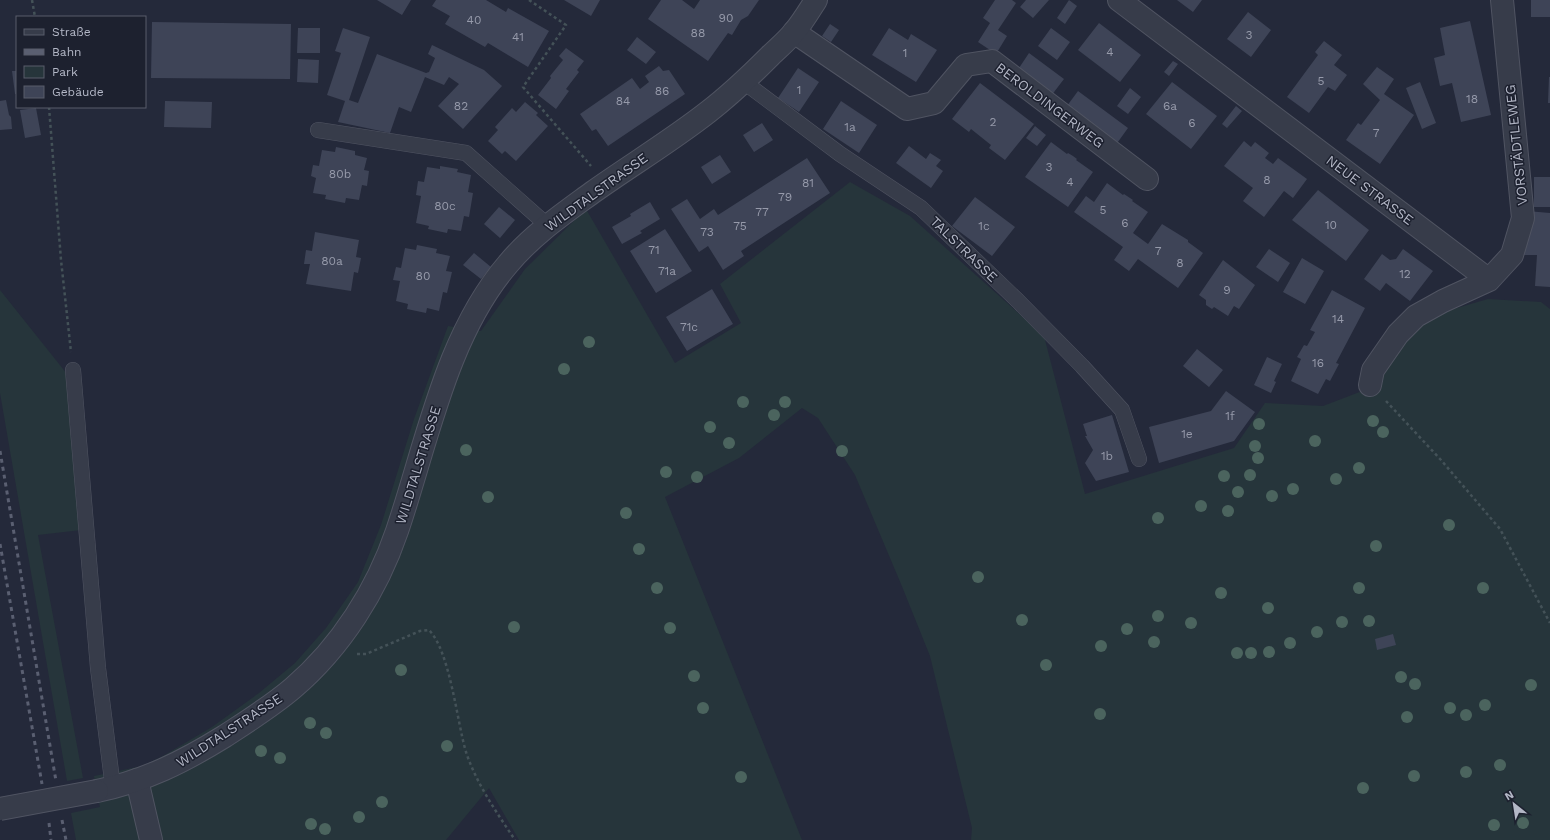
<svg xmlns="http://www.w3.org/2000/svg" width="1550" height="840" font-family="'Work Sans',sans-serif">
  <style>
    .green { fill: #26353b }
    .building { fill: #3e4457 }
    .lines { fill: none; stroke-linecap: round; stroke-linejoin: round }
    .service-casing { stroke: #505462; stroke-width: 16 }
    .minor-casing { stroke: #505462; stroke-width: 24 }
    .tertiary-casing { stroke: #505462; stroke-width: 24 }
    .path { stroke: #445258; stroke-width: 2.5; stroke-dasharray: 3 3; stroke-linecap: butt }
    .service { stroke: #373c4a; stroke-width: 15 }
    .minor { stroke: #373c4a; stroke-width: 22 }
    .tertiary { stroke: #373c4a; stroke-width: 22 }
    .rail { stroke: #5a5f71; stroke-width: 3; stroke-dasharray: 4 4; stroke-linecap: butt }
    .tertiary-bridge-casing { stroke: #505462; stroke-width: 24; stroke-linecap: butt }
    .tertiary-bridge { stroke: #373c4a; stroke-width: 22 }
    .tree { fill: #4b645e }
    .labels { text-anchor: middle; stroke-width: 3; stroke-linejoin: round; paint-order: stroke }
    .number-label { font-size: 12px; fill: #969aaa }
    .street-label { font-size: 14px; fill: #b3b7c6; stroke: #1d212f }
  </style>
  <rect width="100%" height="100%" fill="#24293a"/>
  <path class="green" d="M850,182L910,216L1044,336L1085,494L1234,448L1265,403L1323,406L1378,385L1387,360L1426,317L1488,299L1541,302L1550,309V840H971L972,828L930,656L901,584L855,475L818,418L802,408L739,458L665,497L802,840H519L489,788L446,840H76L71,813L100,807L94,776L142,766L163,756L212,727L259,693L295,663L326,628L358,582L381,525L414,419L448,326L481,331L525,269L586,209L675,363L741,323L720,284Z
    M0,290L71,379L90,529L38,535L83,778L67,781L0,393Z"/>
  <path class="building" d="M377,0H411L402,15Z
    M436,0H486L506,12L508,8L549,31L528,67L488,43L485,47L445,24L450,16L432,6Z
    M564,0H600L591,16Z
    M661,0H682L694,9L700,0H759L748,16L741,20L732,35L728,33L708,61L648,19Z
    M995,0H1012L1016,3L998,30L1007,36L996,54L978,42L990,23L983,18Z
    M1026,0H1049L1033,18L1020,7Z
    M1069,0L1077,6L1065,24L1057,18Z
    M1177,0H1202L1193,12Z
    M1531,0H1550V17H1531Z
    M1248,12L1271,30L1251,57L1227,39Z
    M1470,21L1491,115L1461,122L1452,83L1440,86L1434,58L1445,55L1440,28Z
    M152,22L291,24L290,79L151,78Z
    M1099,23L1141,55L1120,82L1078,50Z
    M830,24L839,30L831,42L822,36Z
    M298,28H320V53H297Z
    M343,28L370,37L349,100L358,103L377,54L426,73L429,72L435,58L428,54L432,45L484,70L502,86L463,129L438,106L459,84L449,77L444,85L425,77L411,112L399,107L390,133L338,122L345,101L327,95L341,53L335,51Z
    M889,28L908,40L911,34L937,50L916,82L872,55Z
    M1051,28L1070,42L1057,60L1038,46Z
    M637,37L656,52L646,64L627,50Z
    M1324,41L1342,55L1334,65L1347,75L1335,91L1328,87L1309,113L1287,97L1318,55L1315,52Z
    M566,48L584,61L577,70L579,72L566,89L569,91L556,109L538,95L551,78L550,76L563,60L559,56Z
    M1029,53L1064,79L1051,96L1017,71Z
    M298,59L319,60L318,83L297,82Z
    M1173,61L1178,64L1169,76L1164,72Z
    M659,66L663,71L669,70L685,94L608,146L596,129L592,131L580,114L632,78L640,89L649,82L645,76Z
    M1377,67L1394,79L1384,94L1414,115L1380,164L1346,140L1358,123L1361,125L1380,100L1363,84Z
    M798,68L819,82L799,112L778,98Z
    M12,71H17V94H15Z
    M1549,77H1550V103H1548Z
    M1172,82L1217,116L1191,149L1146,114Z
    M1420,82L1436,123L1422,129L1406,88Z
    M980,83L1034,124L1005,160L989,148L991,145L971,129L969,132L952,119Z
    M1130,88L1141,97L1128,114L1117,106Z
    M1078,91L1128,128L1115,146L1064,110Z
    M6,100L9,115L11,117L12,129L0,130V101Z
    M165,101L212,102L211,128L164,127Z
    M841,101L877,125L859,153L823,129Z
    M525,102L538,113L536,115L548,126L516,161L505,151L502,154L488,141L498,130L495,127L512,108L516,112Z
    M1236,106L1242,111L1227,128L1222,124Z
    M36,108L41,135L25,138L20,110Z
    M762,123L773,140L754,152L743,135Z
    M1035,126L1046,135L1037,146L1026,138Z
    M1244,141L1251,147L1255,142L1269,153L1265,158L1273,164L1278,158L1307,179L1293,198L1284,191L1264,217L1243,201L1253,188L1224,166Z
    M1051,142L1067,154L1068,153L1073,156L1077,159L1076,160L1093,172L1068,207L1025,177Z
    M909,146L926,159L930,153L941,160L936,166L943,171L931,188L896,163Z
    M336,147L355,151V155L367,158L364,170L369,171L367,186L362,185L359,200L346,198L345,203L325,199L326,195L313,193L316,178L311,176L313,165L319,166L322,150L335,152Z
    M720,155L731,172L712,184L701,167Z
    M807,158L830,193L741,251L744,256L723,270L708,246L699,252L671,209L687,199L700,219L714,209L718,215Z
    M440,166L458,169L457,172L471,175L468,192L473,193L469,217L464,216L461,231L448,229L447,233L428,229L429,226L416,223L421,196L416,195L418,181L424,182L427,167L440,169Z
    M1534,177H1550V207H1534Z
    M1107,183L1123,195L1124,194L1133,200L1132,201L1148,212L1133,233L1148,244L1162,224L1188,240V242L1203,253L1178,288L1138,259L1129,271L1114,260L1123,247L1074,212L1086,196L1094,202Z
    M1318,190L1369,230L1346,261L1292,220Z
    M975,197L1015,227L992,256L952,226Z
    M650,202L660,219L640,231L642,233L622,244L612,227L631,216L630,214Z
    M499,207L515,220L500,238L484,224Z
    M1527,211L1550,213V287L1535,286L1537,255H1524Z
    M665,229L692,271L656,293L630,251Z
    M315,232L359,240L356,257L361,258L358,273L354,272L351,291L306,284L310,264H304L306,250L312,251Z
    M417,245L437,249L436,253L450,256L446,271L452,272L447,293L443,292L439,311L427,308L426,313L407,309L408,304L396,301L400,281L393,280L396,267L401,268L405,248L416,250Z
    M1269,249L1290,263L1278,282L1256,267Z
    M1403,249L1433,271L1410,301L1386,283L1380,291L1364,279L1382,254L1390,260L1396,259Z
    M474,253L491,267L481,279L463,265Z
    M1302,258L1324,271L1305,304L1283,292Z
    M1223,260L1255,285L1239,309L1234,306L1228,316L1214,307L1212,309L1206,305V300L1199,295Z
    M712,289L733,324L687,351L666,317Z
    M1332,290L1365,308L1336,363L1339,364L1330,381L1326,379L1318,394L1291,381L1301,359L1297,357L1304,345L1307,346L1315,332L1310,330Z
    M1197,349L1223,370L1209,387L1183,366Z
    M1267,357L1282,364L1274,381L1276,382L1271,393L1254,385Z
    M1226,391L1255,412L1234,441L1159,463L1149,427L1211,411Z
    M1112,415L1129,472L1096,481L1085,463L1093,450L1085,436H1087L1083,424Z
    M1393,634L1396,645L1377,650L1375,639Z"/>
  <g class="lines">
    <g class="service-casing">
      <path id="service" d="M744,82L840,154L921,208L1018,301L1082,366L1122,410L1139,459
        M318,130L466,153L547,225
        M73,370L98,668L113,788"/>
    </g>
    <g class="minor-casing">
      <path id="minor" d="M1119,0L1489,280
        M794,32L907,109L934,103L966,65L992,61L1147,179
        M1370,385L1373,370L1398,334L1416,316L1443,301L1489,280L1512,255L1523,218L1502,0
        M137,780L151,840"/>
    </g>
    <g class="tertiary-casing">
      <path id="tertiary" d="M97,791C145,781 183,762 225,736C248,721 272,706 293,688C341,647 377,590 397,531C427,443 446,336 508,264C532,235 563,214 593,192C631,165 671,141 708,112C730,95 750,76 770,56C778,48 787,41 794,32C802,23 809,11 816,0"/>
    </g>
    <path class="path" d="M32,0L35,17
      M529,0L566,25L523,87L591,166
      M49,107L61,260L71,352
      M1386,401L1441,460L1500,529L1550,623
      M357,654H366L420,631L429,630C450,651 457,722 466,752C476,783 497,813 515,840"/>
    <use href="#service" class="service"/>
    <use href="#minor" class="minor"/>
    <use href="#tertiary" class="tertiary"/>
    <path class="rail" d="M0,451L56,781
      M0,544L42,784
      M62,820L66,840
      M49,823L51,840"/>
    <g class="tertiary-bridge-casing">
      <path id="tertiary-bridge" d="M0,809L97,791"/>
    </g>
    <use href="#tertiary-bridge" class="tertiary-bridge"/>
  </g>
  <g class="tree">
    <circle cx="589" cy="342" r="6"/>
    <circle cx="564" cy="369" r="6"/>
    <circle cx="743" cy="402" r="6"/>
    <circle cx="785" cy="402" r="6"/>
    <circle cx="774" cy="415" r="6"/>
    <circle cx="1373" cy="421" r="6"/>
    <circle cx="1259" cy="424" r="6"/>
    <circle cx="710" cy="427" r="6"/>
    <circle cx="1383" cy="432" r="6"/>
    <circle cx="1315" cy="441" r="6"/>
    <circle cx="729" cy="443" r="6"/>
    <circle cx="1255" cy="446" r="6"/>
    <circle cx="466" cy="450" r="6"/>
    <circle cx="842" cy="451" r="6"/>
    <circle cx="1258" cy="458" r="6"/>
    <circle cx="1359" cy="468" r="6"/>
    <circle cx="666" cy="472" r="6"/>
    <circle cx="1250" cy="475" r="6"/>
    <circle cx="1224" cy="476" r="6"/>
    <circle cx="697" cy="477" r="6"/>
    <circle cx="1336" cy="479" r="6"/>
    <circle cx="1293" cy="489" r="6"/>
    <circle cx="1238" cy="492" r="6"/>
    <circle cx="1272" cy="496" r="6"/>
    <circle cx="488" cy="497" r="6"/>
    <circle cx="1201" cy="506" r="6"/>
    <circle cx="1228" cy="511" r="6"/>
    <circle cx="626" cy="513" r="6"/>
    <circle cx="1158" cy="518" r="6"/>
    <circle cx="1449" cy="525" r="6"/>
    <circle cx="1376" cy="546" r="6"/>
    <circle cx="639" cy="549" r="6"/>
    <circle cx="978" cy="577" r="6"/>
    <circle cx="657" cy="588" r="6"/>
    <circle cx="1359" cy="588" r="6"/>
    <circle cx="1483" cy="588" r="6"/>
    <circle cx="1221" cy="593" r="6"/>
    <circle cx="1268" cy="608" r="6"/>
    <circle cx="1158" cy="616" r="6"/>
    <circle cx="1022" cy="620" r="6"/>
    <circle cx="1369" cy="621" r="6"/>
    <circle cx="1342" cy="622" r="6"/>
    <circle cx="1191" cy="623" r="6"/>
    <circle cx="514" cy="627" r="6"/>
    <circle cx="670" cy="628" r="6"/>
    <circle cx="1127" cy="629" r="6"/>
    <circle cx="1317" cy="632" r="6"/>
    <circle cx="1154" cy="642" r="6"/>
    <circle cx="1290" cy="643" r="6"/>
    <circle cx="1101" cy="646" r="6"/>
    <circle cx="1269" cy="652" r="6"/>
    <circle cx="1237" cy="653" r="6"/>
    <circle cx="1251" cy="653" r="6"/>
    <circle cx="1046" cy="665" r="6"/>
    <circle cx="401" cy="670" r="6"/>
    <circle cx="694" cy="676" r="6"/>
    <circle cx="1401" cy="677" r="6"/>
    <circle cx="1415" cy="684" r="6"/>
    <circle cx="1531" cy="685" r="6"/>
    <circle cx="1485" cy="705" r="6"/>
    <circle cx="703" cy="708" r="6"/>
    <circle cx="1450" cy="708" r="6"/>
    <circle cx="1100" cy="714" r="6"/>
    <circle cx="1466" cy="715" r="6"/>
    <circle cx="1407" cy="717" r="6"/>
    <circle cx="310" cy="723" r="6"/>
    <circle cx="326" cy="733" r="6"/>
    <circle cx="447" cy="746" r="6"/>
    <circle cx="261" cy="751" r="6"/>
    <circle cx="280" cy="758" r="6"/>
    <circle cx="1500" cy="765" r="6"/>
    <circle cx="1466" cy="772" r="6"/>
    <circle cx="1414" cy="776" r="6"/>
    <circle cx="741" cy="777" r="6"/>
    <circle cx="1363" cy="788" r="6"/>
    <circle cx="382" cy="802" r="6"/>
    <circle cx="359" cy="817" r="6"/>
    <circle cx="1523" cy="823" r="6"/>
    <circle cx="311" cy="824" r="6"/>
    <circle cx="1494" cy="825" r="6"/>
    <circle cx="325" cy="829" r="6"/>
  </g>
  <g class="labels">
    <g class="number-label">
      <text x="726" y="22">90</text>
      <text x="474" y="24">40</text>
      <text x="698" y="37">88</text>
      <text x="1249" y="39">3</text>
      <text x="518" y="41">41</text>
      <text x="1110" y="56">4</text>
      <text x="905" y="57">1</text>
      <text x="1321" y="85">5</text>
      <text x="799" y="94">1</text>
      <text x="662" y="95">86</text>
      <text x="1472" y="103">18</text>
      <text x="623" y="105">84</text>
      <text x="461" y="110">82</text>
      <text x="1170" y="110">6a</text>
      <text x="993" y="126">2</text>
      <text x="1192" y="127">6</text>
      <text x="850" y="131">1a</text>
      <text x="1376" y="137">7</text>
      <text x="1049" y="171">3</text>
      <text x="340" y="178">80b</text>
      <text x="1267" y="184">8</text>
      <text x="1070" y="186">4</text>
      <text x="808" y="187">81</text>
      <text x="785" y="201">79</text>
      <text x="445" y="210">80c</text>
      <text x="1103" y="214">5</text>
      <text x="762" y="216">77</text>
      <text x="1125" y="227">6</text>
      <text x="1331" y="229">10</text>
      <text x="740" y="230">75</text>
      <text x="984" y="230">1c</text>
      <text x="707" y="236">73</text>
      <text x="654" y="254">71</text>
      <text x="1158" y="255">7</text>
      <text x="332" y="265">80a</text>
      <text x="1180" y="267">8</text>
      <text x="667" y="275">71a</text>
      <text x="1405" y="278">12</text>
      <text x="423" y="280">80</text>
      <text x="1227" y="294">9</text>
      <text x="1338" y="323">14</text>
      <text x="689" y="331">71c</text>
      <text x="1318" y="367">16</text>
      <text x="1230" y="420">1f</text>
      <text x="1187" y="438">1e</text>
      <text x="1107" y="460">1b</text>
    </g>
    <g class="street-label">
      <text transform="translate(1050 105) rotate(37)" y="5">BEROLDINGERWEG</text>
      <text transform="translate(1516 145) rotate(-96)" y="5">VORSTÄDTLEWEG</text>
      <text transform="translate(1370 190) rotate(37)" y="5">NEUE STRASSE</text>
      <text transform="translate(596 192) rotate(-36)" y="5">WILDTALSTRASSE</text>
      <text transform="translate(964 249) rotate(44)" y="5">TALSTRASSE</text>
      <text transform="translate(418 465) rotate(-73)" y="5">WILDTALSTRASSE</text>
      <text transform="translate(229 730) rotate(-33)" y="5">WILDTALSTRASSE</text>
    </g>
  </g>
  <rect x="16" y="16" width="130" height="92" fill="#1d212f" stroke="#595d6b"/>
  <rect x="24" y="29" width="20" height="6" fill="#373c4a" stroke="#595d6b"/>
  <text x="52" y="36" font-size="12" fill="#b3b7c6">Straße</text>
  <rect x="24" y="49" width="20" height="6" fill="#5a5f71" stroke="#595d6b"/>
  <text x="52" y="56" font-size="12" fill="#b3b7c6">Bahn</text>
  <rect x="24" y="66" width="20" height="12" fill="#26353b" stroke="#595d6b"/>
  <text x="52" y="76" font-size="12" fill="#b3b7c6">Park</text>
  <rect x="24" y="86" width="20" height="12" fill="#3e4457" stroke="#595d6b"/>
  <text x="52" y="96" font-size="12" fill="#b3b7c6">Gebäude</text>
  <g transform="translate(1514 804) rotate(330)" stroke="#1d212f" stroke-width="3" paint-order="stroke">
  <path d="M0-3L7 15L0 10L-7 15Z" fill="#b3b7c6"/>
  <text y="-6" font-size="11" font-weight="bold" text-anchor="middle" fill="#b3b7c6">N</text>
  </g>
</svg>
